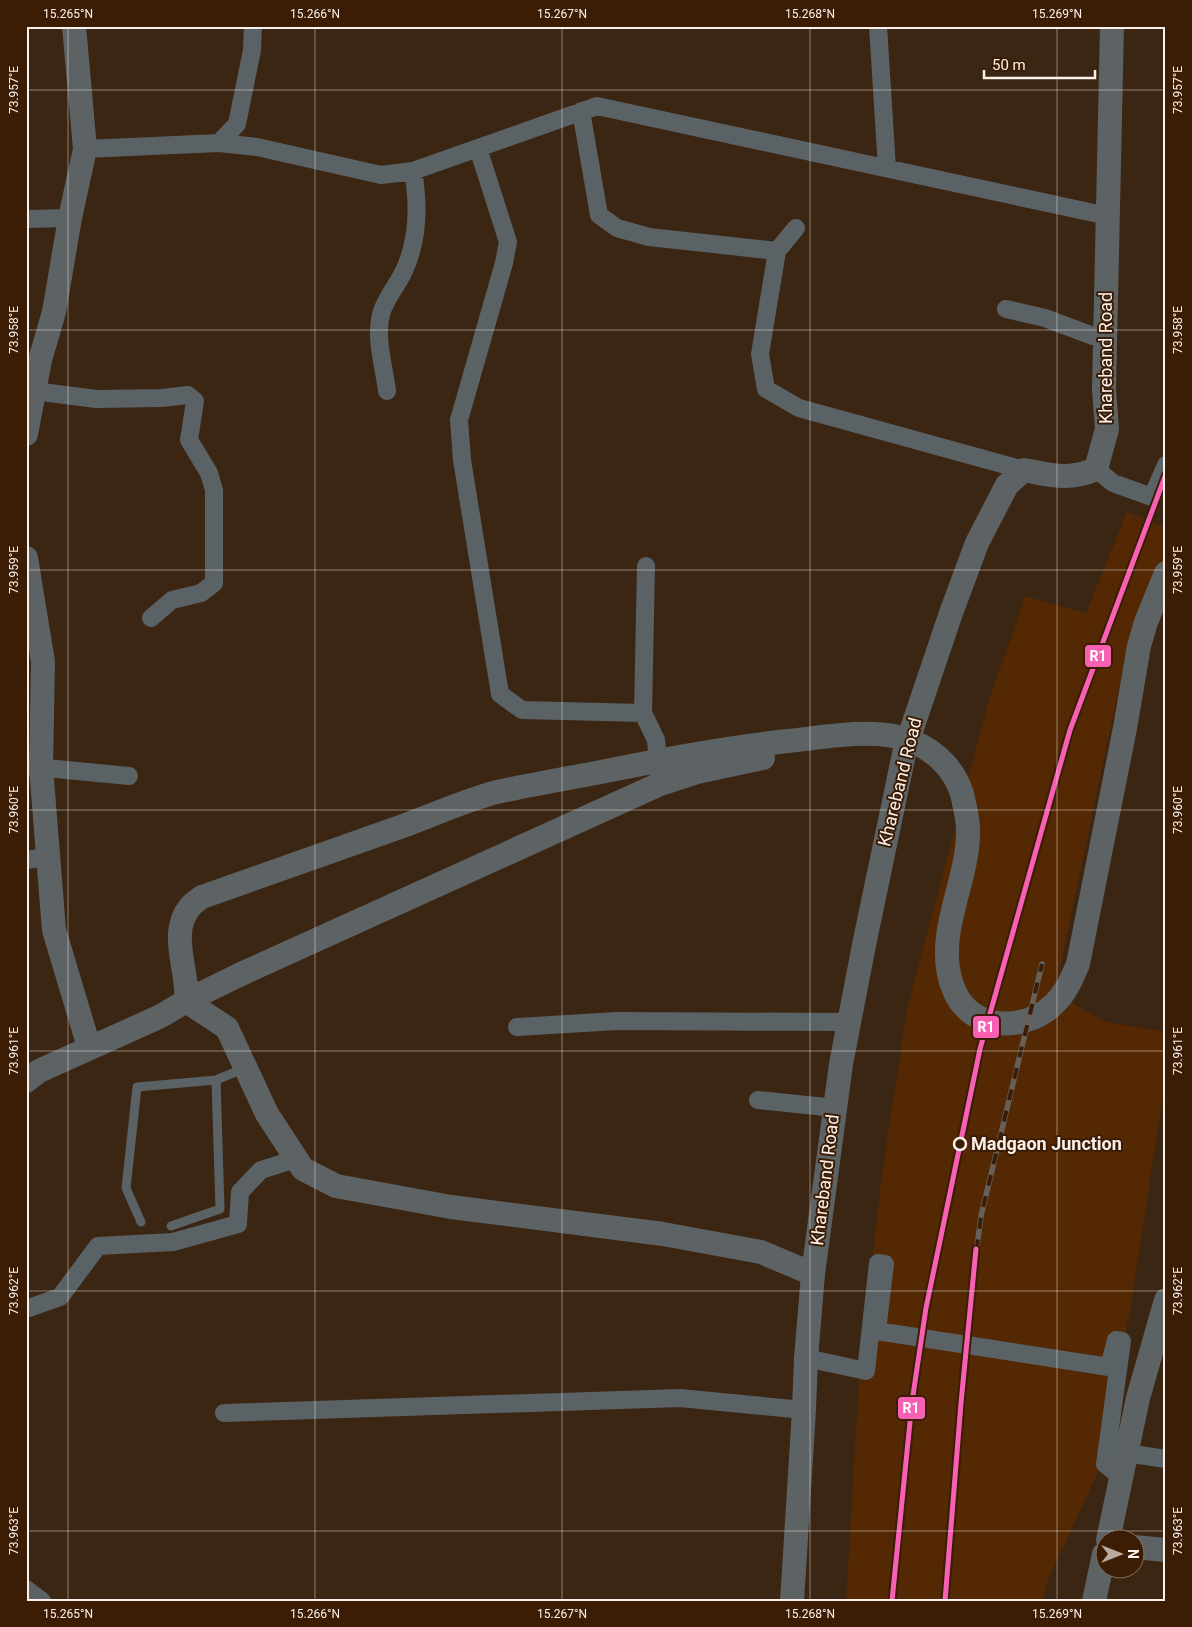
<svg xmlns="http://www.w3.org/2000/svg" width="1192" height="1627" font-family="Roboto,sans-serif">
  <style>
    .built { fill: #532803 }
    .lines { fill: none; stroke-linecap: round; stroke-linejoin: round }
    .lane { stroke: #5b6265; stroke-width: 9 }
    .street { stroke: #5b6265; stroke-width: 18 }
    .secondary { stroke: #5d6364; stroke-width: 24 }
    .rail-casing { stroke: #66605a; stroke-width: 5.5 }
    .rail { stroke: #3b1d06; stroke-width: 4; stroke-dasharray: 11; stroke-linecap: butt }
    .rail-1-casing { stroke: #3b1d06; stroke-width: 9 }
    .rail-1 { stroke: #f860b3; stroke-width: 5 }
    .ticks { fill: none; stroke: #fbf1ea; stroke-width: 1; stroke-opacity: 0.45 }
    .stop-dot { fill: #3b1d06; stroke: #fbf1ea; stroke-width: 2.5 }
    .labels { text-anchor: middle; stroke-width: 4; stroke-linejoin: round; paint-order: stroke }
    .street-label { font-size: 18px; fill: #fbf1ea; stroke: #3b1d06 }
    .stop-label { font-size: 18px; font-weight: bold; fill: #fbf1ea; stroke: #3b1d06; text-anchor: start }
    .line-badge { stroke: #3b1d06; stroke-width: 2 }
    .badge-label { font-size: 14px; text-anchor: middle; font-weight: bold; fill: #fff }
    .neatline { fill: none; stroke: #fbf1ea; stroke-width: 2 }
    .ticks-label { font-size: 12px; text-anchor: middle; fill: #fbf1ea }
  </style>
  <rect width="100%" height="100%" fill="#3b2513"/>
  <path class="built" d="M1127,512L1166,527V559L1128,646L1057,982L1075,1005L1107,1022L1166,1032V1075L1131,1305L1099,1470L1048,1580L1043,1601H846L859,1377L882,1173L907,1009L987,707L1025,596L1086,613Z"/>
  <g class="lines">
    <path class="lane" d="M141,1222L126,1188L137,1087L216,1080
      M171,1226L220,1209L216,1080L245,1068"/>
    <path class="street" d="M878,26L887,168
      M581,111L599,215L617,228L649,237L777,251L796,228
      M219,143L237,124L252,50L253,26
      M478,148L508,242L504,263L459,420L462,460L500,694L522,710L643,713L656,740L659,773
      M85,149L219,143L257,147L381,175L413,171L597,106L1108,216
      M26,219L70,218
      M777,251L760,354L766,389L799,408L1024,470
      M1006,309L1045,318L1093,336H1105
      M34,391L96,399L162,398L188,395L195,401L189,440L209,473L214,490V583L201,593L172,600L151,618
      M387,391C384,366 375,339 381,314C385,299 396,287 403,273C418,242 419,205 413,171
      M1096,469L1113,483L1152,497L1166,465
      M643,713L646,566
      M26,766L129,776
      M26,860L48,857
      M517,1027L617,1021L849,1022
      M758,1100L835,1108
      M26,1309L60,1297L98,1246L173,1242L238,1224L240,1192L261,1170L296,1159
      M806,1358L866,1371L878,1263L885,1264L877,1331L1109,1367L1116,1340L1122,1341L1105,1464L1121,1477
      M224,1413L680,1398L804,1410
      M1126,1453L1166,1459
      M26,1589L42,1601"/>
    <path class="secondary" d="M26,434L40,360L54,312L70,218L85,149L74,26
      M26,558L43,662L41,767L54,930L89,1047
      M763,758L697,772L660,784L239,975L186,1001L227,1028L267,1114L303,1169L336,1186L451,1207L663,1234L761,1252L813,1274
      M26,1081L39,1071L161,1016L186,1001C189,971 168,933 190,907C193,903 198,900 202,897C269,873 336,850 403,826C433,815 466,800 497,792C530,785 563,779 596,773C660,760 723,748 788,741C827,737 880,726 916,743C938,753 955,771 962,794C965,807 969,821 968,835C967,881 939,928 949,974C951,985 957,999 964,1006C987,1032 1031,1027 1054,1004C1066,993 1072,978 1078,964L1125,728L1139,646L1146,622L1166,573
      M1108,1540L1138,1398L1166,1300
      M1134,1547L1166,1550
      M792,1601L804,1410L806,1358L813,1274L841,1064L865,940L905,749L951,613L977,543L1007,485L1024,470C1051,475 1069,481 1096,469L1107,429L1104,389L1112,26
      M1094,1601L1104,1554"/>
    <g class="rail-casing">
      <path id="rail" d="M945,1601L969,1309L981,1216L1042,964"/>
    </g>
    <use href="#rail" class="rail"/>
    <g class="rail-1-casing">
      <path id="rail-1" d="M892,1601L912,1402L926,1308L980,1049L1070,730L1166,474
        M945,1601L961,1403L976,1249"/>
    </g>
    <use href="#rail-1" class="rail-1"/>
  </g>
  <path class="ticks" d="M68,26V1601M315,26V1601M562,26V1601M810,26V1601M1057,26V1601M26,90H1166M26,330H1166M26,570H1166M26,810H1166M26,1051H1166M26,1291H1166M26,1531H1166"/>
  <circle class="stop-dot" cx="960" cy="1144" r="6"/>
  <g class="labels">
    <g class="street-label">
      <text transform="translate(1106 358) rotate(-90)" y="6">Khareband Road</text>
      <text transform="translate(900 782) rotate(-76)" y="6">Khareband Road</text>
      <text transform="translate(825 1180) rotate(-83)" y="6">Khareband Road</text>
    </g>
    <g class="stop-label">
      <text x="971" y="1150">Madgaon Junction</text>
    </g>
  </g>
  <g class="line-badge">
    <rect x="1084" y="644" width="28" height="24" rx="5" fill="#f860b3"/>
    <rect x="972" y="1015" width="28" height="24" rx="5" fill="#f860b3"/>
    <rect x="897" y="1396" width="29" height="24" rx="5" fill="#f860b3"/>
  </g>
  <g class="badge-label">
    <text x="1098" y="661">R1</text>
    <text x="986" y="1032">R1</text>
    <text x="911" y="1413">R1</text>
  </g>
  <rect width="1192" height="1627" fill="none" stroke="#3b1d06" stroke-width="55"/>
  <g transform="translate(1120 1554) rotate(90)"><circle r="24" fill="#3b1d06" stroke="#887261"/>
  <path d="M0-4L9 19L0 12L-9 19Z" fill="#b8aa9f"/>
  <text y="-8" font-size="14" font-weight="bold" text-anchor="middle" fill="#fbf1ea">N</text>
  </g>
  <path d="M984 70v8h111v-8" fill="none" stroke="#fbf1ea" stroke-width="2.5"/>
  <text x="992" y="70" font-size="15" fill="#fbf1ea" stroke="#3b1d06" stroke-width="4" paint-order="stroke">50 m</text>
  <rect x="28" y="28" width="1136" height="1572" class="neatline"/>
  <g class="ticks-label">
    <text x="68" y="18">15.265°N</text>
    <text x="315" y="18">15.266°N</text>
    <text x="562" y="18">15.267°N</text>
    <text x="810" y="18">15.268°N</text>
    <text x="1057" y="18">15.269°N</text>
    <text transform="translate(1178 90) rotate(-90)" y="4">73.957°E</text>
    <text transform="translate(14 90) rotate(-90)" y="4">73.957°E</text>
    <text transform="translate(1178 330) rotate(-90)" y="4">73.958°E</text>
    <text transform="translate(14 330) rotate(-90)" y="4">73.958°E</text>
    <text transform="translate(1178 570) rotate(-90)" y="4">73.959°E</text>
    <text transform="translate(14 570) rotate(-90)" y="4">73.959°E</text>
    <text transform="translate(1178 810) rotate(-90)" y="4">73.960°E</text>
    <text transform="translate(14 810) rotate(-90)" y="4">73.960°E</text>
    <text transform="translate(1178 1051) rotate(-90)" y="4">73.961°E</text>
    <text transform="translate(14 1051) rotate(-90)" y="4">73.961°E</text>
    <text transform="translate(1178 1291) rotate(-90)" y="4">73.962°E</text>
    <text transform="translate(14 1291) rotate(-90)" y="4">73.962°E</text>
    <text transform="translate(1178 1531) rotate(-90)" y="4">73.963°E</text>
    <text transform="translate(14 1531) rotate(-90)" y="4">73.963°E</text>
    <text x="68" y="1618">15.265°N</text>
    <text x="315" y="1618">15.266°N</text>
    <text x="562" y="1618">15.267°N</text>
    <text x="810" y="1618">15.268°N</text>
    <text x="1057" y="1618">15.269°N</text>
  </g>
</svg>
